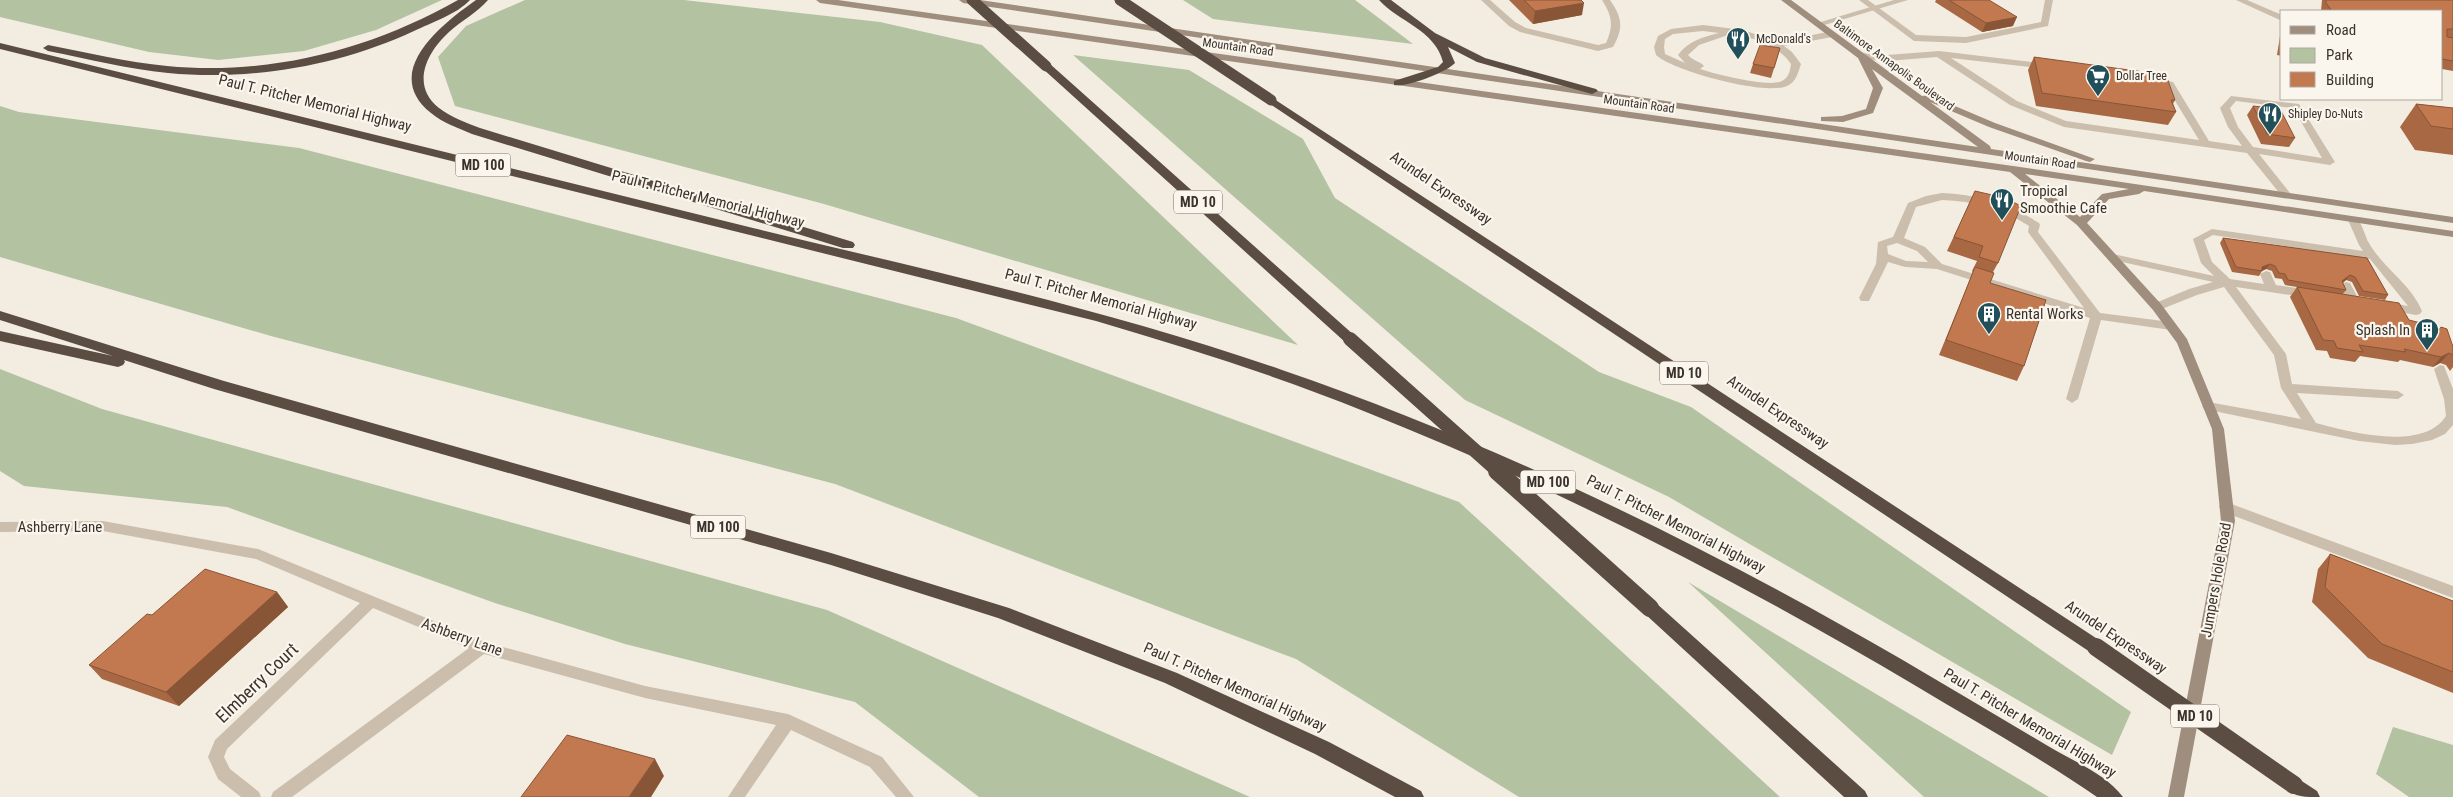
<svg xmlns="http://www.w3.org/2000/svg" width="2453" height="797" font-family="'Roboto Condensed',sans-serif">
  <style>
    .green { fill: #b3c2a1 }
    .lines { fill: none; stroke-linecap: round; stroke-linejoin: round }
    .lane { fill: #cbbead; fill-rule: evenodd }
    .street { fill: #cbbead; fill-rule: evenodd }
    .secondary { fill: #9f8e7e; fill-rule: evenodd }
    .highway { fill: #5b4d42; fill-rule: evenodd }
    .highway-bridge-far2 { stroke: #5b4d42; stroke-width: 11 }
    .highway-bridge-far1 { stroke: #5b4d42; stroke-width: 14 }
    .highway-bridge { stroke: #5b4d42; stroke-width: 18 }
    .wall { fill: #a86844 }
    .shaded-wall { fill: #885537 }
    .building { fill: #c3794f; stroke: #885537 }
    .labels { text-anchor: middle; stroke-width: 4.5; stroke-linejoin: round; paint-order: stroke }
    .far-poi-label { font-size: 12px; fill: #3a322b; stroke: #faf6ee; text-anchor: start }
    .far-street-label { font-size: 12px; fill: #3a322b; stroke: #faf6ee }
    .shield { fill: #faf6ee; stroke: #746d66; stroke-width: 1 }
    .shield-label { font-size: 14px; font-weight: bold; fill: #3a322b }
    .street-label { font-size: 15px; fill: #3a322b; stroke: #faf6ee }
    .poi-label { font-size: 15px; fill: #3a322b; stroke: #faf6ee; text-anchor: start }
    .near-street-label { font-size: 18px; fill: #3a322b; stroke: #faf6ee }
  </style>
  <rect width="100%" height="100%" fill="#f3ede1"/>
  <path class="green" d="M0,0H442L376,30L304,51L218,60L149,52L0,17Z
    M525,0H684L880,22L982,45L1298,345L824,204L455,106L438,57L466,26Z
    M1183,0H1355L1413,44L1213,19Z
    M1073,55L1189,70L1303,139L1335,198L1599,372L1691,407L2131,712L2112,755L1669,497L1465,400Z
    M0,106L19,112L299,148L956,318L1459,502L1780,797H1519L1296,659L835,484L271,336L0,257Z
    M0,369L102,409L827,610L1250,797H979L855,702L625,644L495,603L227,507L24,486L0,471Z
    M1688,582L2049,797H1924Z
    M2393,727L2453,745V797H2409L2376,774Z"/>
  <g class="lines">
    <path class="lane" d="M1481,0H1490L1515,22L1526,28L1598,45L1606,43C1614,25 1612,16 1602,0H1610C1622,17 1624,28 1613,47L1598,51L1520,32L1509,26Z
      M1859,0H1868L1916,35L1966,37L2041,22L2045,0H2053L2048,26L1966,43L1914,41Z
      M1703,25L1743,30L1778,42L1832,31L1836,34L1832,37L1784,46L1792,52L1801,64C1798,73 1796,82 1787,86C1766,96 1673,71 1656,55L1654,47L1658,36L1671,29ZM1703,31L1719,33C1703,37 1688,41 1678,55L1685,63L1665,54L1664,47L1665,39L1673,34ZM1731,34C1753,37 1778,45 1791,64C1790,71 1789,77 1782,81C1770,88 1715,74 1700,69L1704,66C1700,61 1693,61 1688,55L1699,45Z
      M1939,51L2049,64L2051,66L2046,69L1951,58L2017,101L2066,121L2199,140L2166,86L2150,82L2148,80L2153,77L2173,82L2209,141L2242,146L2228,127L2220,108L2231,96L2299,104L2335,162L2330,165L2259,154L2290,193L2285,196L2281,195L2247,153L2064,127L2010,105L1937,57L1887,61L1861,59L1856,56L1861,53L1887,55ZM2236,101L2293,108L2322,158L2253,147L2238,127L2230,108Z
      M1942,193C1976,194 2010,204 2039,223L2040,225L2038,232L2100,313L2171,322L2177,326L2171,330L2101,320L2078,399L2072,403L2066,399L2090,318L1937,269L1905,267L1888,262L1869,301H1861L1859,298L1876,264L1878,242L1893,237L1908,203L1926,196ZM1942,200C1973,201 2003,209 2029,226L2028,232L2084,308L1942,264L1925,247L1904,238L1916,207ZM1897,243L1917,251L1928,262L1906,261L1888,254L1887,246Z
      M2353,217C2362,219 2364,235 2369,243C2383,268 2411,284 2422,311L2420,314L2416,315L2383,309L2381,306L2387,302L2408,306L2370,259L2213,235L2204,240L2212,262L2230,279L2264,284L2260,274L2266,271L2270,272L2276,285L2311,290L2317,294L2311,298L2236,287L2286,354L2292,384L2398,391L2404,395L2398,399L2297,393L2316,423C2350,432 2423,452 2446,416L2444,399L2434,369L2440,365L2444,366L2453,389V425L2445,434L2432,440L2412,444L2395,445L2359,441L2204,409L2202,406L2208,402L2301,419L2281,388L2274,355L2224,287L2197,295L2157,311L2151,307L2153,304L2189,289L2213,282L2113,260L2107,257L2113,254L2214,276L2201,263L2193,239L2212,229L2363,251L2359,245L2348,220Z
      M2346,282L2350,283L2359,300L2357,303H2349L2340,286Z
      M2226,502L2453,586V598L2221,511L2219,507L2221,503Z"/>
    <path class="street" d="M1894,0H1908L1821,26L1814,24Z
      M2236,0H2247L2282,15V21Z
      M103,521L258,549L485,642L645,686L788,714L882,757L914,797H896L870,767L791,730L745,797H728L776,725L645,698L484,654L292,797H271L273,792L469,648L373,608L227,749L224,757L230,769L259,792L261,797H241L218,779L208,757L215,740L360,603L256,559L103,531L0,532V522Z"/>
    <path class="secondary" d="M816,0H838L2013,166L2453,231V237L2144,191L2139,194L2109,199L2087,223L2161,304L2187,339L2224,429L2235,521L2184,797H2168L2221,521L2212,429L2177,343L2153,310L2077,225L2010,172L820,3ZM2025,174L2129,189L2102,194L2080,217Z
      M959,0H980L1978,147L1872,69L1883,88L1873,113L1843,122L1821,121V117L1842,116L1866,109L1873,88L1858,58L1781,0H1791L1922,96L1929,95L1995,123L2095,159L2090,162L2086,161L1989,127L1930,102L1990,146L1991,149L2453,217V223L963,3Z"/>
    <path class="highway" d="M458,0H470C457,14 431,23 414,31C339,66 250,81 168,73C128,69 88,59 48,51L43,48L48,45C88,53 127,62 167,66C268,76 370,50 458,0Z
      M476,0H488C478,12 461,21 449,32C427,52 410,85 439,108C451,117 466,123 480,128L853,242L855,245L853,248H843L472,134C458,128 443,123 431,113C380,72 442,24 476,0Z
      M1379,0H1391L1435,33L1485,58L1596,89L1598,91L1592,94L1477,62L1448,47L1455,63C1447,72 1406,88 1394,85V81L1438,67L1443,62C1435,30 1399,22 1379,0Z
      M0,43C251,104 502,166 753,228C931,271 1109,310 1282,370C1498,444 1704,545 1901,659C1950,688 1999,717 2048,746C2073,761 2106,774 2123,797H2097C2039,757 1976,722 1916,686C1739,581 1557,488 1366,412C1278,376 1187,348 1096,321L0,49Z
      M1046,63L1050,64L1355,336L1357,339L1355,342H1345L1042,68V64Z
      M1271,97L2102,642L2105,647L2102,652L2096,654L2090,652L1267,102L1265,100Z
      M0,311L224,381L831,553L1009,608L1177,673L1329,742L1421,791L1424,797H1395L1315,754L1165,683L998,618L831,565L214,389L124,360L125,362L123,365L118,367L0,341V331L113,356L0,320Z
      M1650,601L1656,603L1865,791L1868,797H1844L1644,613L1641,608L1644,603Z
      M2294,776L2317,791L2320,797C2305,797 2291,797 2284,785L2287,779Z"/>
    <path class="highway-bridge-far2" d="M972,0L1046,66
      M1120,0L1271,100"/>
    <path class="highway-bridge-far1" d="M1350,339L1499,472"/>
    <path class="highway-bridge" d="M1497,471L1650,608
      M2096,647L2294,785"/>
  </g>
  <path class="wall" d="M1509,0H1581L1582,15L1533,24Z
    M1936,0H1989L2013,26L1982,32L1935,2Z
    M2322,0H2453V71L2442,69V11H2321Z
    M2282,32V56L2277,55L2280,36Z
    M1780,49L1771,78L1750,73L1753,64Z
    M2034,57L2175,100L2173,104L2176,112L2168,125L2036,106L2028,70Z
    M2416,104L2453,108V155L2415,150L2400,127Z
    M2253,106L2295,138L2289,147L2261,144L2247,115Z
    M1975,191L1998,263L1993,272L1990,283L2024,366L2017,381L1939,355L1973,272L1972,271L1977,261L1947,251Z
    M2223,238L2367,258L2388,295L2385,300L2359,296L2352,282L2346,280L2343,283L2346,290L2343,294L2409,320L2430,331L2453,347V367L2450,371L2446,365L2440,363L2433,367L2400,360L2398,362L2360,356L2355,362L2330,358L2327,351L2316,350L2290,297L2297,287L2285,285L2282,279L2275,278L2272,271L2266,269L2262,271L2259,276L2232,272L2220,243Z
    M2330,554L2453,601V693L2368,658L2312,602L2318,569Z
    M277,592L288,607L179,706L102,679L89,665L152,615Z"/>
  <path class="shaded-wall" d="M1584,3L1582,15L1533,24L1535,11Z
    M2017,17L2013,26L1982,32L1986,23Z
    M2270,264L2266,269L2262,271V267Z
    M2350,275L2346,280L2338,286L2342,281Z
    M2449,353L2440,363L2433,367L2441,357Z
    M277,592L288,607L179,706L166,692Z
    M655,759L664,776L651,797H629Z"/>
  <path class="building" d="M1524,0H1581L1584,3L1535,11Z
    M1949,0H1989L2017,17L1986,23Z
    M2326,0H2453V29H2447V37L2453,38V61L2442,59V11H2332L2326,3Z
    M1760,45L1780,48L1774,68L1753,64Z
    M2034,57L2166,75L2175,100H2171L2176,112L2042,93Z
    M2416,104L2453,108V129L2431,126Z
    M2253,106L2280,109L2295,138L2267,134Z
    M1975,191L2005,198L2021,206L1998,263L1979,257L1983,246L1954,237Z
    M2223,238L2367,258L2388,295L2363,291L2355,277L2350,275L2342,281L2346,290L2288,280L2285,274L2279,273L2275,266L2270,264L2262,267V271L2236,267Z
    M1975,267L1994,273L1990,283L2046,300L2024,366L1946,340Z
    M2297,287L2399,303L2409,320L2425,324L2430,331H2438L2441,327L2447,329L2453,347V355L2449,353L2441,357L2404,349L2406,352L2359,345L2363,352L2337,348L2334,341L2323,340Z
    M2330,554L2453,601V672L2382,644L2325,587Z
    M205,569L277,592L166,692L89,665L147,614L152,615Z
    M567,735L655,759L629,797H521Z"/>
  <defs>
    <g id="restaurant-pin" transform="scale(1.25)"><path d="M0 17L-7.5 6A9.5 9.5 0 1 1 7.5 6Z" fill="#21505b" stroke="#faf6ee"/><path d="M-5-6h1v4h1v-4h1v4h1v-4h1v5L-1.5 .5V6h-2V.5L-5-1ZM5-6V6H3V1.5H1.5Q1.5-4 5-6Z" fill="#fff"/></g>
    <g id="supermarket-pin" transform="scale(1.25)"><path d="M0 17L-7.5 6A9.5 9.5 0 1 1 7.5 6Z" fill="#21505b" stroke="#faf6ee"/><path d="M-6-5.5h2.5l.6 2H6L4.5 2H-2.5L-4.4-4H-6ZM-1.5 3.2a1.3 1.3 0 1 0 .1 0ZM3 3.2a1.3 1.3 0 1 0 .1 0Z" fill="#fff"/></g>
    <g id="building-pin" transform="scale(1.25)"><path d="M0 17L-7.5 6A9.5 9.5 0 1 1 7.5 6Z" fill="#21505b" stroke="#faf6ee"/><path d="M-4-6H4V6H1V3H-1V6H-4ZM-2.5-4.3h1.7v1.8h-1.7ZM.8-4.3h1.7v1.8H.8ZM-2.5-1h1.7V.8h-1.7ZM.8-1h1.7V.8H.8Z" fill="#fff"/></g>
  </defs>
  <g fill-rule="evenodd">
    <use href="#restaurant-pin" x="1738" y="39"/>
    <use href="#supermarket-pin" x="2098" y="76"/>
    <use href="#restaurant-pin" x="2270" y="114"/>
    <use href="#restaurant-pin" x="2002" y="200"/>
    <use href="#building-pin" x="1989" y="314"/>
    <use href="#building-pin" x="2427" y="330"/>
  </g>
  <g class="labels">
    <g class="far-poi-label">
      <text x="1756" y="43">McDonald's</text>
      <text x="2116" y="80">Dollar Tree</text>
      <text x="2288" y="118">Shipley Do-Nuts</text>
    </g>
    <g class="far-street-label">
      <text transform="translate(1238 47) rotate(8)" y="4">Mountain Road</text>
      <text transform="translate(1894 65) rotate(36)" y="4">Baltimore Annapolis Boulevard</text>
      <text transform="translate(1639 104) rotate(8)" y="4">Mountain Road</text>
      <text transform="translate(2040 160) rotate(8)" y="4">Mountain Road</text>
    </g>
    <g class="shield">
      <rect x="455.5" y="153.5" width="55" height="23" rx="4"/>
      <rect x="1174" y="190.5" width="48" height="23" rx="4"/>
      <rect x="1660" y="361.5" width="48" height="23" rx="4"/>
      <rect x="1520.5" y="470.5" width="55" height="23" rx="4"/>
      <rect x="690.5" y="515.5" width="55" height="23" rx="4"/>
      <rect x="2171" y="704.5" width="48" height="23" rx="4"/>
    </g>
    <g class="shield-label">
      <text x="483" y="170">MD 100</text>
      <text x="1198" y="207">MD 10</text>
      <text x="1684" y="378">MD 10</text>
      <text x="1548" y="487">MD 100</text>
      <text x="718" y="532">MD 100</text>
      <text x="2195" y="721">MD 10</text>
    </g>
    <g class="street-label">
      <text transform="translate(315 103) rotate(14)" y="5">Paul T. Pitcher Memorial Highway</text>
      <text transform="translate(1441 188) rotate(34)" y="5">Arundel Expressway</text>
      <text transform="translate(708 199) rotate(14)" y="5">Paul T. Pitcher Memorial Highway</text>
      <text transform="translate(1101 299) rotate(15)" y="5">Paul T. Pitcher Memorial Highway</text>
      <text transform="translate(1778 412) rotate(34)" y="5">Arundel Expressway</text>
      <text transform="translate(1676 524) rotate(27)" y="5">Paul T. Pitcher Memorial Highway</text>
      <text x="60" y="532">Ashberry Lane</text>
      <text transform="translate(2216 580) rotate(-80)" y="5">Jumpers Hole Road</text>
      <text transform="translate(462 637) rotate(20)" y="5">Ashberry Lane</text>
      <text transform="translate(2116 637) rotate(34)" y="5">Arundel Expressway</text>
      <text transform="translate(1235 687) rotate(24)" y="5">Paul T. Pitcher Memorial Highway</text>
      <text transform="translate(2030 723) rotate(31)" y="5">Paul T. Pitcher Memorial Highway</text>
    </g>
    <g class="poi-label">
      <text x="2020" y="196">Tropical<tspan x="2020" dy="17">Smoothie Cafe</tspan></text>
      <text x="2006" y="319">Rental Works</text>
      <text x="2410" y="335" text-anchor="end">Splash In</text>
    </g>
    <g class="near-street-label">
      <text transform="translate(257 683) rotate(-44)" y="6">Elmberry Court</text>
    </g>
  </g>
  <rect x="2280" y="10" width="162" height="90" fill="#faf6ee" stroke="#ada8a0"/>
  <rect x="2290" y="26" width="25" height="8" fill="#9f8e7e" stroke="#ada8a0"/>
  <text x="2326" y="35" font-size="15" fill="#3a322b">Road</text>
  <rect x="2290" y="48" width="25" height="15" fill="#b3c2a1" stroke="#ada8a0"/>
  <text x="2326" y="60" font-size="15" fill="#3a322b">Park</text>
  <rect x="2290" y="72" width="25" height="15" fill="#c3794f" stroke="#ada8a0"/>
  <text x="2326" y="85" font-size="15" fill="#3a322b">Building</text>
</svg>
